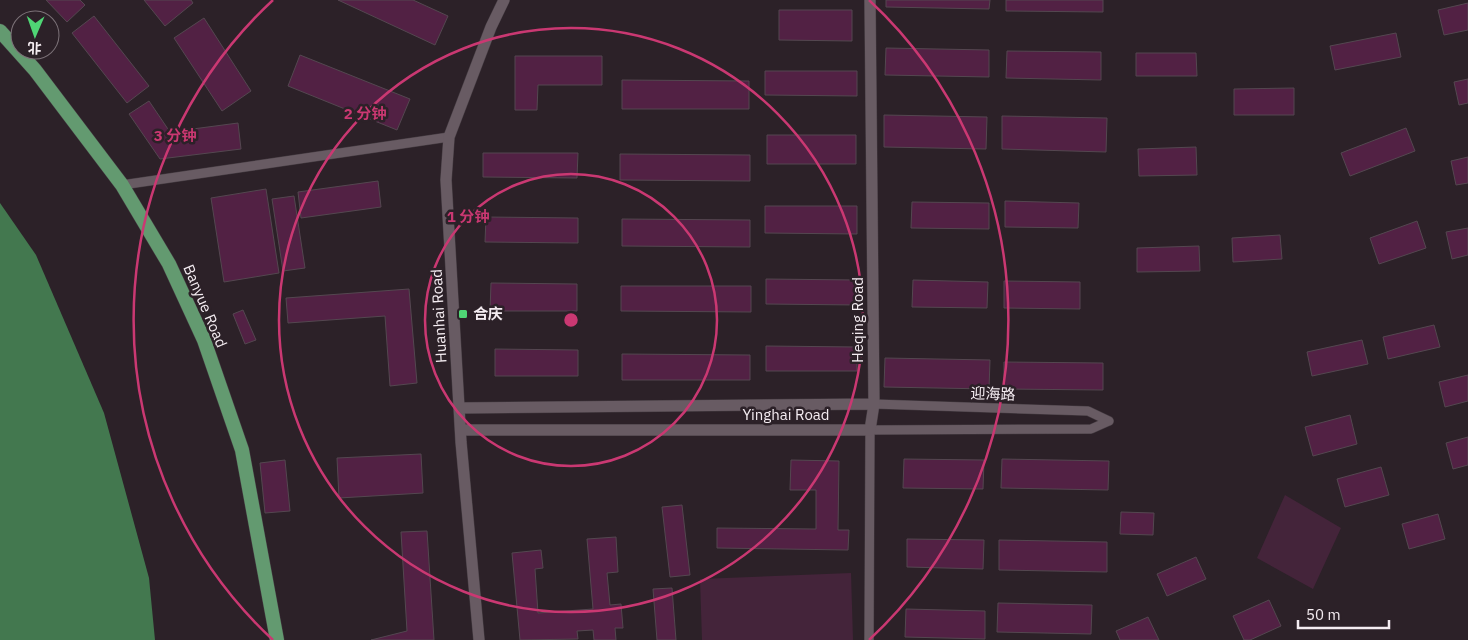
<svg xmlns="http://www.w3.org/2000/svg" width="1468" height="640" font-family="'IBM Plex Sans','Noto Sans SC',sans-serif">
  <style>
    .green { fill: #44243a }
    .water { fill: #43784f }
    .building { fill: #522144; stroke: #544750 }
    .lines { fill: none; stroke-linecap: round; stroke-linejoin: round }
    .minor-casing { stroke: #453c42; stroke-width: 10 }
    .tertiary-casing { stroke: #453c42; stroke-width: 12 }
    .primary-casing { stroke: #453c42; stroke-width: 15 }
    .minor { stroke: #685b63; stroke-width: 9 }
    .tertiary { stroke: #685b63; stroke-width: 11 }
    .primary { stroke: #639a70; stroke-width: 14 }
    .ring { fill: none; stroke: #ca3872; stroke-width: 2.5 }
    .poi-dot { fill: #4fd675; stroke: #2c2128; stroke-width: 2 }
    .labels { text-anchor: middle; stroke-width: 5; stroke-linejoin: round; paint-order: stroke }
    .street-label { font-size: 15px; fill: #f4ecf1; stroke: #2c2128 }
    .poi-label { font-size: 15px; font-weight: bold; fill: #f4ecf1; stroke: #2c2128; text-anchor: start }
    .centre { fill: #ca3872; stroke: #2c2128; stroke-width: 2.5 }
    .ring-label { font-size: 15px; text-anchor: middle; font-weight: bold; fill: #ca3872; stroke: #2c2128; stroke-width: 5; stroke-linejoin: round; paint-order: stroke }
  </style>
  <rect width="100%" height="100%" fill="#2c2128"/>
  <path class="green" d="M1285,495L1341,528L1313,589L1257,558Z
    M851,573L853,640H702L700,579Z"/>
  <path class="water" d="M0,203L36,255L104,413L149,578L155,640H0Z"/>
  <path class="building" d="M46,0H80L85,5L67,22Z
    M144,0H191L193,3L165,26Z
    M338,0H413L448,16L435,45Z
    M886,0H990L989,9L886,7Z
    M1006,0H1103V12L1006,11Z
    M1468,3V30L1444,35L1438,10Z
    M779,10H852V41L779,40Z
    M94,16L149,86L127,103L72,33Z
    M204,18L251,91L222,111L174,38Z
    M1396,33L1401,57L1335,70L1330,46Z
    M886,48L989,50V77L885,75Z
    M1007,51L1101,52V80L1006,78Z
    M1136,53H1196L1197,76H1136Z
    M300,55L410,99L397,130L288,86Z
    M515,56H602V85H538L537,110H515Z
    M765,71H857V96L765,95Z
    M1468,79V103L1459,105L1454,82Z
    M622,80L749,81V109H622Z
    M1294,88V115H1234V89Z
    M149,101L170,132L238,123L241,149L160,159L129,114Z
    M884,115L987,117L986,149L884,147Z
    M1002,116L1107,118L1106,152L1002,149Z
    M1406,128L1415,151L1350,176L1341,153Z
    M767,135H856V164H767Z
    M1196,147L1197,175L1139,176L1138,149Z
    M483,153H578L577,178L483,177Z
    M620,154L750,155V181L620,180Z
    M1468,157V183L1456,185L1451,161Z
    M378,181L381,207L301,218L298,192Z
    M266,189L279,273L224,282L211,198Z
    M294,196L305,268L283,271L272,199Z
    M1005,201L1079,203L1078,228L1005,227Z
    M912,202L989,203V229L911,228Z
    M765,206H857V234L765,233Z
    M486,217L578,218V243L485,242Z
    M622,219L750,220V247L622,246Z
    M1417,221L1426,248L1379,264L1370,238Z
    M1468,228V255L1452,259L1446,232Z
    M1280,235L1282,259L1233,262L1232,238Z
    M1199,246L1200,271L1137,272V248Z
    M766,279L857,280V305L766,304Z
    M913,280L988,282L987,308L912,307Z
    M1004,281L1080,282V309L1004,308Z
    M491,283L577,284V311H490Z
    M621,286H751V312L621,311Z
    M409,289L417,383L390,386L385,316L288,323L286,298Z
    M243,310L256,340L245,344L233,314Z
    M1434,325L1440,347L1388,359L1383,337Z
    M1362,340L1368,364L1312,376L1307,352Z
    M766,346L857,347V371H766Z
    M495,349L578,350V376H495Z
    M622,354L750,355V380H622Z
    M885,358L990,360L989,389L884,387Z
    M1004,362L1103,363V390L1004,389Z
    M1468,375V401L1445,407L1439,382Z
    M1350,415L1357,444L1313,456L1305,427Z
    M1468,437V465L1453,469L1446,443Z
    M421,454L423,493L339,498L337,458Z
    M904,459L984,460L983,489L903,488Z
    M1002,459L1109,461L1108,490L1001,488Z
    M285,460L290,511L265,513L260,463Z
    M791,460L839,461L838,530H849L848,550L717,548V528L816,529V490H790Z
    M1381,467L1389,495L1345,507L1337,479Z
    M682,505L690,575L670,577L662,507Z
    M1121,512L1154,513L1153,535L1120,534Z
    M1438,514L1445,539L1409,549L1402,524Z
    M427,531L434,640H371L407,631L401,532Z
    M616,537L618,572L607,573L610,605L621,604L623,628H615L616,640H594L593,630L577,631L578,639L520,640L512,553L541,550L543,568L535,569L538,613L593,609L587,539Z
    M907,539L984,540L983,569L907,567Z
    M999,540L1107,542V572L999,570Z
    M1196,557L1206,579L1167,596L1157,574Z
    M672,588L676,640H657L653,589Z
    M1269,600L1281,626L1250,640H1244L1233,616Z
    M998,603L1092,605L1091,634L997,632Z
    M906,609L985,611V639L905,637Z
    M1148,617L1159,640H1120L1116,631Z"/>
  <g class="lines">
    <g class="minor-casing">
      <path id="minor" d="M122,185L449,137
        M874,404L1088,411L1109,421
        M869,640L870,430L1091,429L1109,421"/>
    </g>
    <g class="tertiary-casing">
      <path id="tertiary" d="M459,408L874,404
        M461,430H870L874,404L870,0
        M479,640L461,442L446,180L449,137L491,27L504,0"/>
    </g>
    <g class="primary-casing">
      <path id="primary" d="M0,31L35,70L122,185L169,264L204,340L242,450L277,640"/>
    </g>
    <use href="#minor" class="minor"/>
    <use href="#tertiary" class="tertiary"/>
    <use href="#primary" class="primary"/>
  </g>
  <g class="ring">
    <circle cx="571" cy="320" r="146"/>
    <circle cx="571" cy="320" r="292"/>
    <path d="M273 640A437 437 0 0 1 273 0M869 0A437 437 0 0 1 869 640"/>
  </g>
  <rect class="poi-dot" x="458" y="309" width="10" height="10" rx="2.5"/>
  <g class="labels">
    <g class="street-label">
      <text transform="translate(205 306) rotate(67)" y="5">Banyue Road</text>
      <text transform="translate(439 316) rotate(-93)" y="5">Huanhai Road</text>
      <text transform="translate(858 320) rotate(-90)" y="5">Heqing Road</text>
      <text transform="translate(993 394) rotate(2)" y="5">迎海路</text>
      <text x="786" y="420">Yinghai Road</text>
    </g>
    <g class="poi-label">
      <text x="473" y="319">合庆</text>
    </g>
  </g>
  <circle cx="571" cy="320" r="8" class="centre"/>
  <g class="ring-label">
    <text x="365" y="119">2 分钟</text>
    <text x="175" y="141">3 分钟</text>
    <text x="468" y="222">1 分钟</text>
  </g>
  <g transform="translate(35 35) rotate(182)"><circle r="24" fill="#2c2128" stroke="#7c7278"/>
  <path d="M0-4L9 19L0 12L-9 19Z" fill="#4fd675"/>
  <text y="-8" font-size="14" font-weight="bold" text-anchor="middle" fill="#f4ecf1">北</text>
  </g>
  <path d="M1298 620v8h91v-8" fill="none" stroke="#f4ecf1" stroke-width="2.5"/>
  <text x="1306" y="620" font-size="15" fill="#f4ecf1" stroke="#2c2128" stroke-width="4" paint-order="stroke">50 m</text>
</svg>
